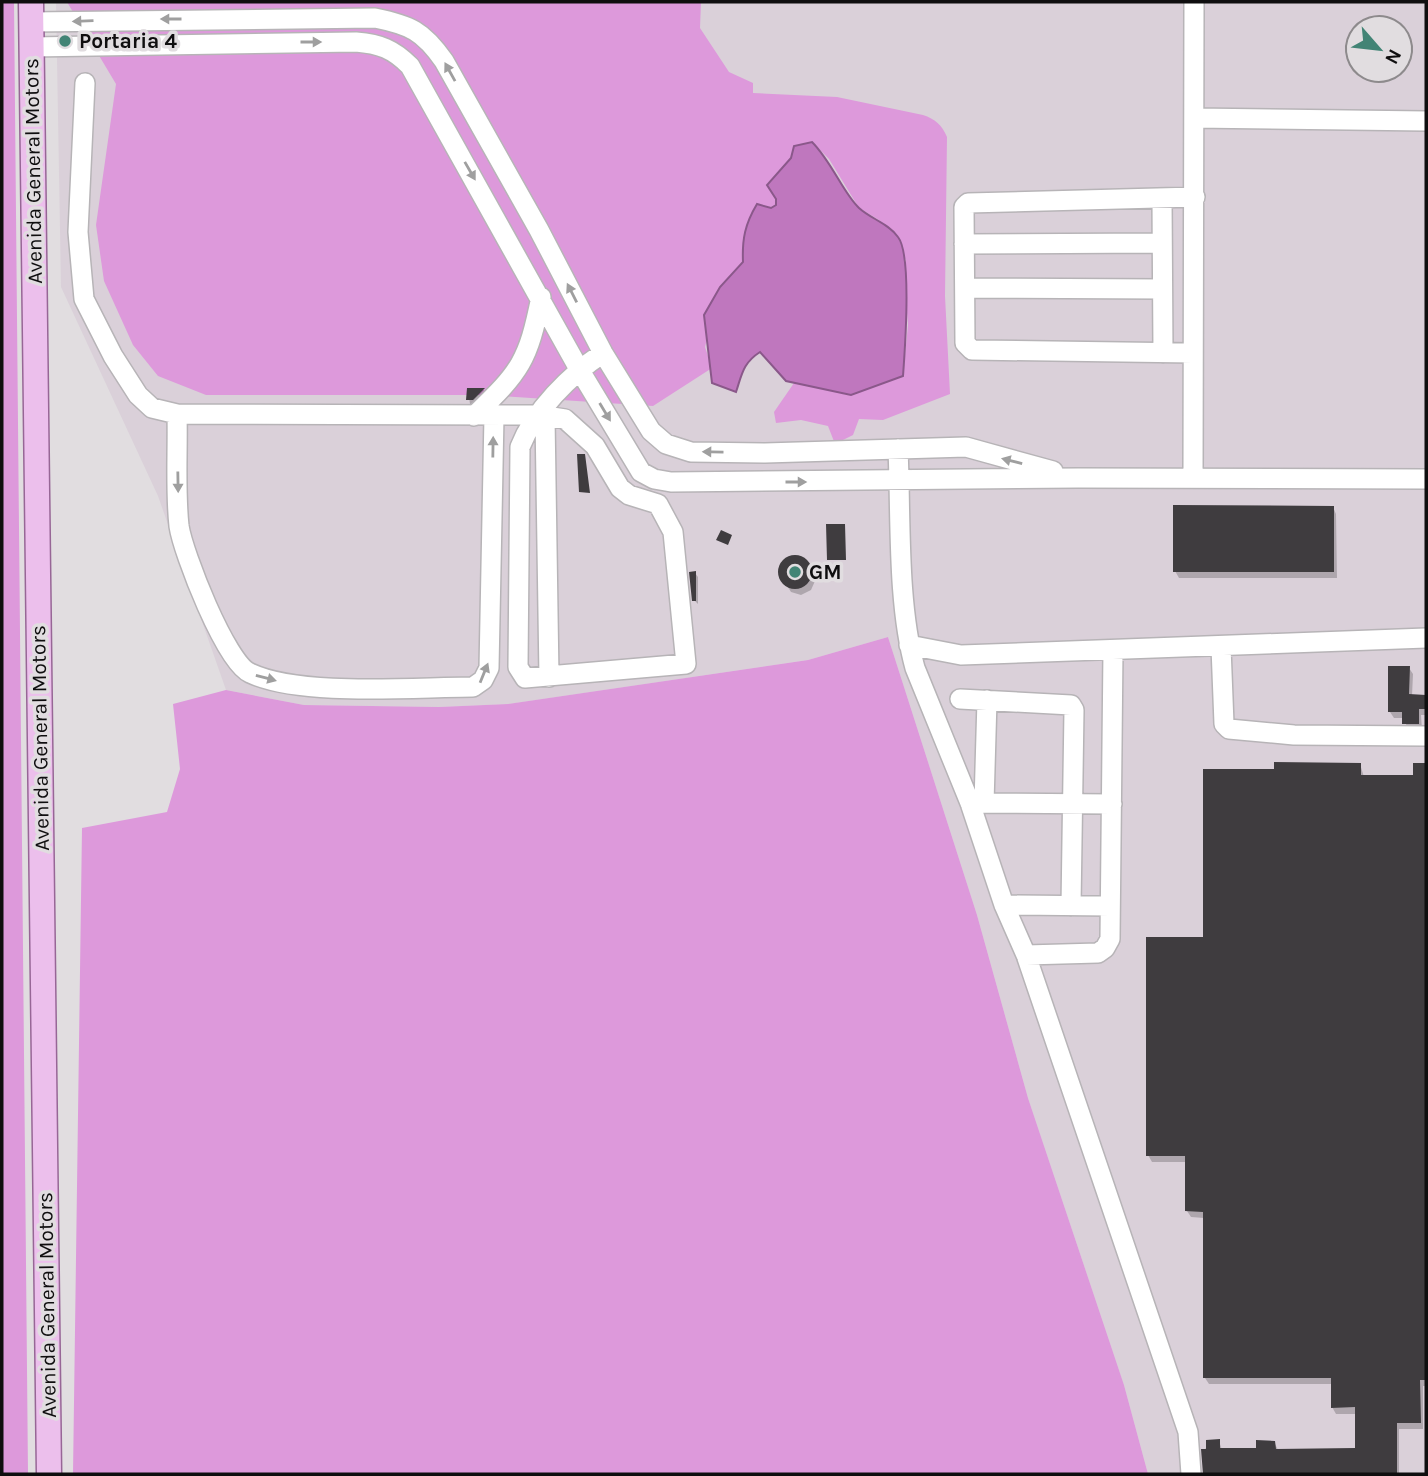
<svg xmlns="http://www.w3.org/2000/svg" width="1428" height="1476" font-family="Karla,sans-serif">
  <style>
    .built { fill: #dad0d9; fill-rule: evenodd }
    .green { fill: #dd99db }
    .water { fill: #bf77be; stroke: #8a588a; stroke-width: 2 }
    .shadow { fill: #0003 }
    .building { fill: #3f3c3f }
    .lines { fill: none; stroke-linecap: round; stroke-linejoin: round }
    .minor-casing { stroke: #b7b4b7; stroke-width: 22 }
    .major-casing { stroke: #976696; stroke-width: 27 }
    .minor { stroke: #fff; stroke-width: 19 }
    .major { stroke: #ecbfec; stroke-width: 24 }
    .oneway { fill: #9f9f9f }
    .poi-dot { fill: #428475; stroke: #e1dde0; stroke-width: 2.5 }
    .labels { text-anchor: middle; stroke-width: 7; stroke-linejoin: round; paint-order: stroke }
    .poi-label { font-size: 21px; font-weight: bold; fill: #0f0e0f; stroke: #e1dde0; text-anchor: start }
    .street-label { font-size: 21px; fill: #0f0e0f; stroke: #e1dde0 }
  </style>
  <rect width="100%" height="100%" fill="#e1dde0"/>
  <path class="built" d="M56,2H1426V1474H1148L1124,1385L1028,1098L977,915L888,637L808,660L509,704L439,707L304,705L226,690L158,496L61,287ZM1358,28H1400V70H1358Z"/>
  <path class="green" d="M2,2H14L28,1474H2Z
    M67,2H701L700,28L729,72L753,83V93L837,97L923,115C935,119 942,125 947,137L945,296L950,394L883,420L859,419L853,435L835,444L828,426L801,420L776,423L774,412L794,383L851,395L903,376L908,325L904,273L906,260L879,220L859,208L829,159L812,142L802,146L767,184L776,199V206L771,208L757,205C745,224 742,239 743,262L720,287L705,347L712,368L653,406L483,395H206L158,376L133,345L104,281L96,225L116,84Z
    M888,637L977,915L1028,1098L1124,1385L1148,1474H73L82,828L167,812L180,769L173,704L226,690L304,705L439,707L508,704L808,660Z"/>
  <path class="water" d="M812,142C832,162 843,193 859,208C871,219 888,223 898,237C912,255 905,349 903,376L851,395L786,381L760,352C743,363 742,374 736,392L712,383L704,315L720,287L743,262C742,239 745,224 757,204L771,208L776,205V199L767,185L791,158L794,146Z"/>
  <path class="shadow" d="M468,390H484L486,393L475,404H470Z
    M1333,507L1336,514L1337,578H1179L1175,571Z
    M794,557L807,563L815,581L811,590L801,595L791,592L781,576L783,564Z
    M695,573L698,577V604L694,600Z
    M1409,668L1413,674L1412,696H1426V715H1421L1422,730H1408L1404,718H1394L1390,712Z
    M1360,764L1364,777H1415L1414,764H1426V1386H1423V1429H1399V1474H1203V1450L1219,1441L1222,1450H1258L1274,1442L1278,1450L1356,1449V1414H1336L1332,1407V1384H1209L1205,1378L1204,1218L1191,1217L1187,1211V1162H1152L1148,1155L1205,939L1275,771Z"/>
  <path class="building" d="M467,388H485L473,400H466Z
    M577,454H585L590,493L579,492Z
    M1173,505L1334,506V572H1173Z
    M826,524H845L846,560H827Z
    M721,530L732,535L728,545L716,540Z
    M778 572a17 17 0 1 1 34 0a17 17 0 1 1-34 0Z
    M696,571V601H692L689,572Z
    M1388,666H1410L1409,694L1426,695V709H1419V724H1402V712H1388Z
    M1274,762L1361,763V775H1413V763H1426V1380H1420L1421,1423H1397V1474H1203L1201,1449H1206V1440L1220,1439V1448H1256V1440L1275,1441L1276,1449L1355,1448V1407L1331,1408V1378H1203V1212L1185,1211V1156H1146V937H1203V769H1274Z"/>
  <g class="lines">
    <g class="minor-casing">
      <path id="minor" d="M31,22L375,18C410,25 423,31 444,61L539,230L603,353L651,431L666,444L691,452L765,453L966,447L1053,471
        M31,47L356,42C380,44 393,49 410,66L579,369L641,472L654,479L671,482L1078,478L1426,479
        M85,83L78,232L84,299L113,356L138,395L152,408L177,414L539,415L565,419L595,446L620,488L629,495L658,504L673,532L686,664L525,678L518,667L520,447C534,411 570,375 603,353
        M1194,118L1426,121
        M1162,198L1163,353
        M964,244L1162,243
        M965,288L1162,289
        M1193,353L972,350L965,343L964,207L968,203L1195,197
        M177,414C178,451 175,489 179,526C183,553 226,663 250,673C301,697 414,687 473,687L483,680L489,668L494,416
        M474,416C521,371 528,361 541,297
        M545,417L549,677
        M898,449C901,517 897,603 915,668L970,803L1004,905L1026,955L1188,1432L1191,1474
        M1193,477L1194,2
        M909,645L961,655L1426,638
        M1221,647L1224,724L1229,729L1294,735L1426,736
        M960,699L1071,705L1074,710L1071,906
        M970,803L1112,804
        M984,803L987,700
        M1004,905L1110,906
        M1026,955L1098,953L1105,948L1110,939L1113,650"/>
    </g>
    <g class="major-casing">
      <path id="major" d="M31,2L49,1474"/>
    </g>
    <use href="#minor" class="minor"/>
    <use href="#major" class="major"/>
  </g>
  <defs><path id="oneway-solid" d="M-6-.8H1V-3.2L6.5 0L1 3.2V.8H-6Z" transform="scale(1.75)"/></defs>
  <g class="oneway">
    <use href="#oneway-solid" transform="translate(171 19) rotate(180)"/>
    <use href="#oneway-solid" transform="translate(83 21) rotate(178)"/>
    <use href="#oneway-solid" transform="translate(311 42)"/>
    <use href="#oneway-solid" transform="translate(450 72) rotate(-119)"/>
    <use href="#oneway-solid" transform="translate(470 171) rotate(60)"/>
    <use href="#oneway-solid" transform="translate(572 293) rotate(-117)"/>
    <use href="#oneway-solid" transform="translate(605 412) rotate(59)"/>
    <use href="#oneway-solid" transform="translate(493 447) rotate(-89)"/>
    <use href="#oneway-solid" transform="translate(713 452) rotate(-179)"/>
    <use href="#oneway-solid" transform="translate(1012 461) rotate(-166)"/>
    <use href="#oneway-solid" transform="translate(178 482) rotate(89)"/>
    <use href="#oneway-solid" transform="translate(796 482)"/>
    <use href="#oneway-solid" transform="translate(484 673) rotate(-68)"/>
    <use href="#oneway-solid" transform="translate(266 678) rotate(15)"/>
  </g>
  <g class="poi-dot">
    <circle cx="65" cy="41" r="7"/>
    <circle cx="795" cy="572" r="7"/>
  </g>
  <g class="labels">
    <g class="poi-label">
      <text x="79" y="48">Portaria 4</text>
      <text x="809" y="579">GM</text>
    </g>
    <g class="street-label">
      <text transform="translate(33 171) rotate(-91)" y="7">Avenida General Motors</text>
      <text transform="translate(40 738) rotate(-91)" y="7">Avenida General Motors</text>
      <text transform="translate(47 1305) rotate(-91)" y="7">Avenida General Motors</text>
    </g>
  </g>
  <rect width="1428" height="1476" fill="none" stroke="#0f0e0f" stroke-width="7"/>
  <g transform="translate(1379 49) rotate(118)"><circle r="33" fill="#e1dde0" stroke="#8d8a8c" stroke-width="2"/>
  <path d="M0-5L12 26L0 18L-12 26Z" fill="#428475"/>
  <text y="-10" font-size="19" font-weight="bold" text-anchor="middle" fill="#0f0e0f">N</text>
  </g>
</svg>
